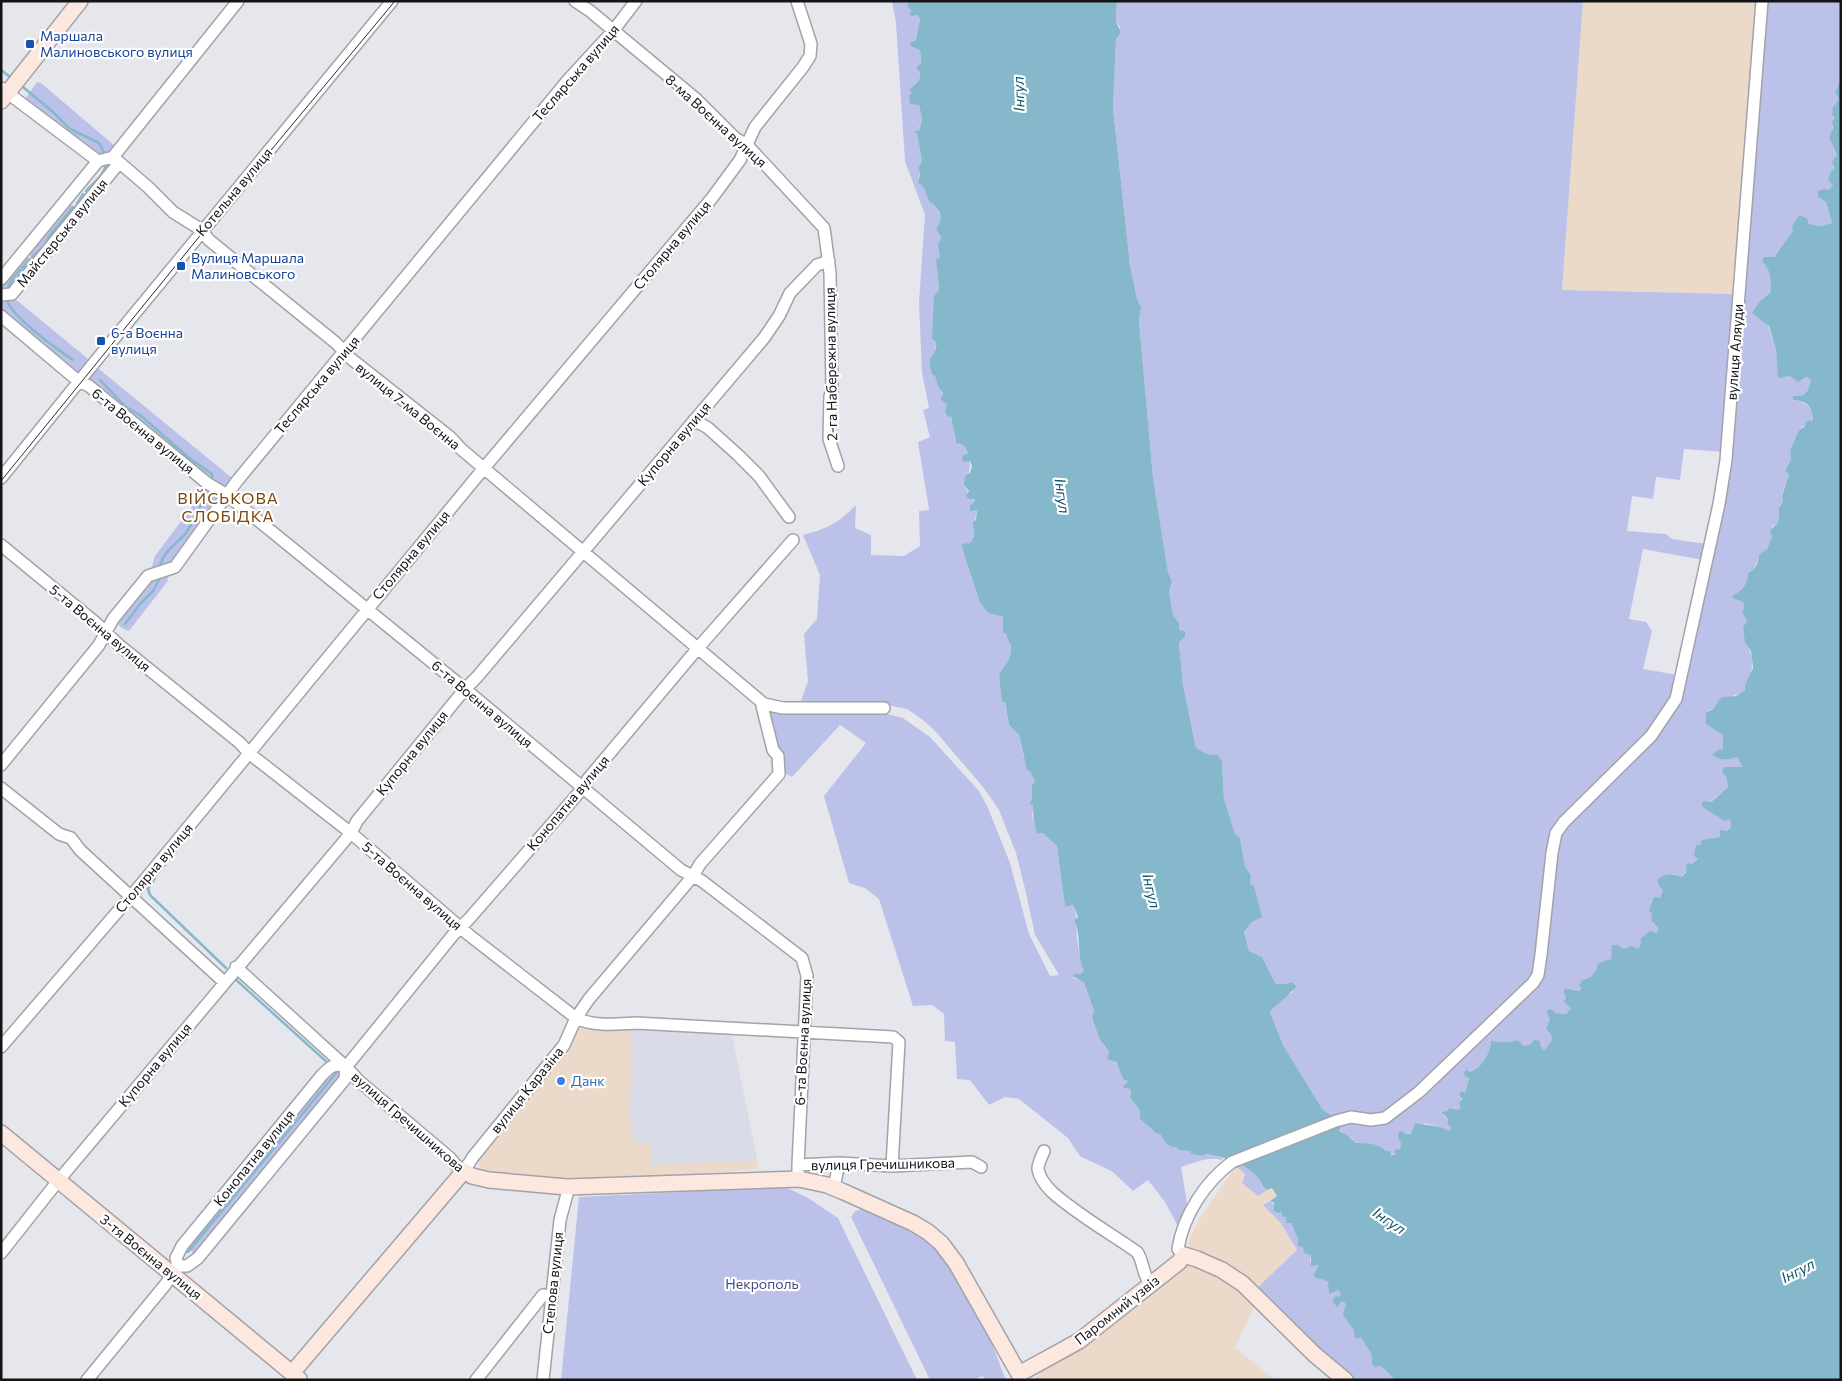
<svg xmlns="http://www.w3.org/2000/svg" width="1842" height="1381" font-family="Commissioner,sans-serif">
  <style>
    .commercial { fill: #ebdac9 }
    .built { fill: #d9dbe8 }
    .green { fill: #bcc1e9 }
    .water { fill: #86b8cc }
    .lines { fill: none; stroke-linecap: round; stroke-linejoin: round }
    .stream { stroke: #86b8cc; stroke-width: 2.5 }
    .street-casing { stroke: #a2a2a8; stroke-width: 14 }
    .secondary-casing { stroke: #a2a2a8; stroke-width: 18 }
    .street { stroke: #fff; stroke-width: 11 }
    .secondary { stroke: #fce8de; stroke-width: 15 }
    .tram { stroke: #2b2b2e; stroke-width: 1 }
    .transit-dot { fill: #1a4fb4; stroke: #fff; stroke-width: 2 }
    .shop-dot { fill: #3f7fe0; stroke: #fff; stroke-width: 2 }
    .labels { text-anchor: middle; stroke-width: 4.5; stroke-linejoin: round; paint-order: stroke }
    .transit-label { font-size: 14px; fill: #164399; stroke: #fff; text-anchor: start }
    .street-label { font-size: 14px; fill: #141416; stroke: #fff }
    .shop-label { font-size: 14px; fill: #366cbe; stroke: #fff; text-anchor: start }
    .park-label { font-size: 14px; fill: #4a4c84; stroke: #fff }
    .water-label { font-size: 15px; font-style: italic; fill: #0f5469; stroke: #fff }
    .quarter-label { font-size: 16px; letter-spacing: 1px; fill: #7e470d; stroke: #fff }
  </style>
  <rect width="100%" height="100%" fill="#e6e7ed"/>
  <path class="commercial" d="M1583,1H1757L1735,294L1562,290Z
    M579,1026H638L731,1030L759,1169L658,1177L557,1181L485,1172L480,1167L477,1159L542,1079L558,1064Z
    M1236,1166L1246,1174L1258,1196L1272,1187L1277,1196L1263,1205L1280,1222L1297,1250L1256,1289L1188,1247L1190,1237L1200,1218Z
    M1186,1265H1196L1219,1276L1239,1289L1255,1305L1235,1348L1276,1380H1034L1044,1367Z"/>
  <path class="built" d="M632,1029L732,1036L757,1160L650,1165L652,1143L634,1142L630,1113Z"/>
  <path class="green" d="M892,1H908L907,6L913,11L910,13L917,15L920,19L916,40L914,41L920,49L921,65L917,66L920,71L919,82L914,85L912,93L919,105L922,119L917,134L922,161L918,168L920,173L918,177L926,190L928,200L935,205L942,218L938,233L941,238L940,258L937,272L939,290L932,339L936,342V345L932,374L935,375C941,389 946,403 952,417C951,425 956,433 956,443L963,445C972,460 972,469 964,485L971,498L975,499L977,510L973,532L975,537L963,551L980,603L988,613L1003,617V632L1007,635C1007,641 1010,642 1011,647C1012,658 1005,665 999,674L1009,725L1019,735L1023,755L1035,782L1032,785L1034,807L1032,814L1037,834L1043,833L1057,846L1065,907L1073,905C1078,919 1076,924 1077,938C1078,949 1081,959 1085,970L1082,973L1075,974L1073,978L1084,981L1094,1011L1092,1016L1093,1021L1100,1040L1128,1081L1123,1086L1124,1088H1128L1131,1091L1130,1098L1140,1110V1119L1157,1134H1160C1167,1144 1179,1147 1190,1151L1191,1154L1202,1156L1205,1154L1223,1158L1222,1160C1209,1156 1194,1163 1181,1167L1187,1202L1182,1234L1165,1202L1148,1180L1133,1191L1113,1172L1080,1156L1068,1138L1019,1099L1005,1097L989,1105L970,1080L957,1079L955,1042L945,1041L944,1014L932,1005L913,1006L879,899L865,888L849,883L824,796L866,743L840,725L792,777L781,771L768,708L884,713L903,718L930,737L979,791L988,808L1010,863L1029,934L1050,976L1059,975L1035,935L1026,893L1016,853L999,810L983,787L936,732L923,720L907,709L891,706L800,704L808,681L804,634L817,619L820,575L803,535C828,528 837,524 855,506H856L855,528L871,535V555L904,556L920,546L919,511L929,510L918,442L930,437L923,410L929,408L922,373L919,302L925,215L905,161L896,23Z
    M1117,1H1583L1562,290L1735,294L1724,452L1684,449L1680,480L1656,477L1653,499L1632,496L1627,531L1666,534L1672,539L1706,544L1703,560L1643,549L1629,619L1646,622L1652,631L1643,669L1678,675L1673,696L1649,733L1562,820L1534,971L1530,980L1463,1045L1389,1110L1381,1115L1370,1117C1359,1110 1346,1114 1335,1117L1323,1110L1283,1045L1270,1012L1284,997L1293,992L1291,982L1285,984H1276L1262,957L1249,951L1244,932L1251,923L1262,917L1250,884L1251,875L1245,866L1240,838L1235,834L1224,799L1222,761L1218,755L1207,754L1196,748L1183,685L1179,642L1185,637L1179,630V623L1173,615L1169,592L1172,581L1168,572L1153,478L1139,321L1141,307L1137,299L1130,265L1113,108L1116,40L1118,38L1120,27L1116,22Z
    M1766,1H1840L1841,78L1835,93L1839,99C1832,112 1829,142 1837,155L1835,168L1830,172L1828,179L1833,185L1828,190L1818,192V197L1826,202L1832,223L1820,226L1809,224L1807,218L1799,215L1794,231L1767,265L1772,281L1770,293L1760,301L1776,350L1779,377C1789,376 1801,374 1811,380L1808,390L1803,395L1793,396V400C1805,402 1811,405 1813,418L1799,430L1790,450L1791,460L1785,469L1789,474L1782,494L1783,502C1779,507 1777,516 1778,522L1772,527V537L1767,549L1759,558L1753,571L1748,576L1746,585L1736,594L1734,599L1743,602L1744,609L1742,612L1747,622L1745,643C1757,657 1752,678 1743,692L1718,702L1713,709L1709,710L1706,724L1723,734V750L1712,755C1722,761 1726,761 1737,757L1742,768L1726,776L1728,787L1710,802L1730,819L1731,827L1681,877L1673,874L1652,913L1651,920L1658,928L1657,933L1640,939L1641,943L1638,949H1624L1618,945L1612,951L1611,959L1596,968L1595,975L1589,979L1582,980L1579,991L1566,988V997L1571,1008L1566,1014L1556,1013L1550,1019L1552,1040L1544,1052L1540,1045L1531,1044L1524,1046L1518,1040L1508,1042L1491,1041C1491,1052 1481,1069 1470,1073L1465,1093L1461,1096V1108L1457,1110L1448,1111L1444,1116L1448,1119L1451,1127L1449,1131L1441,1127L1424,1123L1411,1134L1403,1133L1400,1149L1391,1156C1381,1144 1372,1144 1356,1143L1352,1138L1345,1136L1343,1132L1339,1131L1338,1125L1351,1120H1385L1537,987L1542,975L1559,835L1667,719L1722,505Z
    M37,82L41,83L115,146L116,149L111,155L96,156L25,102V99Z
    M70,204L76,209L34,259L30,255V253Z
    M26,256L32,262L15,289L1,292V283Z
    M1,298H14L87,358L88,364L80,373H73L1,311Z
    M95,369H99L232,478L228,489H223L88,382L87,378Z
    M202,482L219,495L220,501L175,561L153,571L152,566L155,556L203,492Z
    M169,574L167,582L129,631C121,628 118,626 115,618L148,578Z
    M343,1067V1076L196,1255L184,1246L325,1076Z
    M1240,1164C1245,1166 1258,1175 1260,1180C1263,1186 1261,1187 1267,1190L1258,1196L1242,1183L1245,1174L1236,1166Z
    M785,1187L808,1198L838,1218L917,1380H561L579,1197Z
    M1270,1201L1291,1223L1298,1239L1311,1255L1310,1261L1319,1265L1313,1275L1328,1282L1329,1287L1338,1290L1341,1294L1339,1297L1346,1304L1361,1338L1372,1355V1363L1381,1366L1395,1380H1353L1318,1350L1256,1289L1297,1250L1280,1222L1263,1205Z
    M862,1209H867C887,1219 915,1229 931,1243C967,1275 989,1336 1006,1380H984L983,1376L973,1380H930L851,1217L855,1211Z"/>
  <path class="water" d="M908,1H1117L1116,22L1121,32L1116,40L1113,108L1130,265L1137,299L1141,307L1139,321L1153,478L1168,572L1172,581L1169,592L1173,615L1179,623V630L1185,631V637L1179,642L1183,685L1196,748L1207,754L1218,755L1222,761L1224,799L1235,834L1240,838L1245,866L1251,875L1250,884L1254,886L1262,917L1251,923L1244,932L1249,951L1262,957L1276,984H1285L1292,982L1296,986C1293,992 1276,1005 1270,1012L1283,1045L1323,1110L1335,1117L1340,1128L1339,1131C1343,1132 1354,1140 1356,1143C1367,1143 1378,1143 1386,1151H1390L1391,1156L1395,1154V1150L1400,1149L1401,1142L1399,1140L1398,1133L1401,1131L1406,1134H1411L1415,1123L1441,1127L1449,1131L1451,1127L1448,1124V1119L1442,1112L1448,1111L1449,1108L1457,1110L1461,1108L1459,1103L1462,1099L1459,1094L1462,1091L1465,1093L1469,1078L1465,1076L1464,1073L1466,1070L1470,1072C1481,1069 1491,1052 1491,1041L1508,1042L1518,1040L1524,1046L1531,1044L1534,1040L1540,1041V1045L1544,1051L1552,1040L1551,1034L1546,1029L1550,1019L1546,1011L1551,1009L1556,1013L1566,1014L1571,1008L1564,1002L1566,997L1564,993L1565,988L1579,991L1581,988L1579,986L1582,980C1594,978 1594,973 1599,963L1611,959L1612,945H1618L1624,949L1631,946L1638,949L1641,943L1640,939L1650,931L1657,933L1658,928L1651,920L1652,913L1649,911L1654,897L1660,898L1663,890L1659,886L1657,880C1665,874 1671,873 1681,877L1686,873L1687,863L1692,864L1698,859L1694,855L1696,845H1700L1702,840L1720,837V830L1727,831L1731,827L1730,819L1725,821L1704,808L1701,804L1704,801L1711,802L1728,787L1726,776L1722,772L1724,767H1742L1737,757C1726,761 1722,761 1712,755L1718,750L1723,749V735L1706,724V713L1713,709L1720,699L1724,697L1736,696L1745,690V685L1753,668L1751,651L1745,643L1743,627L1747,622L1742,612L1744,609L1743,602L1734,599L1732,596C1742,591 1748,584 1748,573C1755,571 1759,562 1759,555L1767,549L1772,537L1770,531L1778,522L1779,508L1783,502L1782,496L1789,474L1785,470L1791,460L1790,450L1799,430L1804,427L1807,421L1812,420L1813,418C1811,405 1806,401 1793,400V396L1803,395L1808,390L1811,380L1806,377L1798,382L1790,376L1778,378L1776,350L1769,326L1752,313L1760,301L1770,293C1772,281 1771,270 1762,261L1764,257H1774L1793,231L1792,227L1799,215L1807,218L1809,224L1820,226L1832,223L1826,202L1818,197V191L1824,189L1828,190L1833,185L1828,180L1830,172L1835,168L1832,162L1837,155C1834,149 1833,143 1829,138L1833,128L1832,122L1834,118L1832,114L1833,106L1835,105L1839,99L1835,93L1841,78V1380H1395L1381,1366L1375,1367L1372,1363V1355L1361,1338H1355L1354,1330L1343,1315L1346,1304L1342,1301L1337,1307L1332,1301L1336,1296L1339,1297L1341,1294L1338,1290L1329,1294L1328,1282L1321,1279L1316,1278L1313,1275L1319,1265L1311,1266V1255L1304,1253L1303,1247L1298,1246V1239L1291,1223H1286V1217H1283L1281,1212L1278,1213L1274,1211V1203L1270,1201L1277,1196L1272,1188L1267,1190C1261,1187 1263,1183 1258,1178C1245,1162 1224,1157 1205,1154L1203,1156L1191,1154L1190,1151L1179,1150L1177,1147C1168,1148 1165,1141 1160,1134H1157L1140,1119V1110L1130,1098L1131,1091L1128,1088H1124L1123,1086L1128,1081L1124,1080L1116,1062L1107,1059L1109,1052L1100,1040L1093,1021L1092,1016L1094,1011L1084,982L1072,976L1075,974L1082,973L1084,970C1076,955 1082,935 1074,920L1078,917L1073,905L1065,907L1057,846L1043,833L1037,834C1034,824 1033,816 1033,805L1030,804L1032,799V785L1035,782L1030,771L1027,770L1019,735L1009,725L1005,702H1002L999,674C1005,665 1012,658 1011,647C1010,642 1007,641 1007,635L1003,632V617L988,613L980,603L963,551L962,544L970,543L974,537L973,522L976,520L977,510L970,511V505L975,502V499H969L966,496L969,491L964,485L965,476L970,473L972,466L970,461L963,462L962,456L968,453L963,445L956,443C956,434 951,425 952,417L947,416L945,412L947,404L941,400L943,393L939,388L935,376L932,374L930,366V358C935,354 937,348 936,342L932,339L934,296L939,290L936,259L940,258L938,244L941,238L936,229C943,221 942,212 934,205C931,202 930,203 928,199C925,192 926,187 918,183L920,173L918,168L922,161L917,134L914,132L919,130L922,119L919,105L910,104L909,96L912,93L909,90L919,81L920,72L917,69V66L921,64L920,50L911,46L910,43L916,40L920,19L917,15L912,16L909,14L912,11L907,6Z"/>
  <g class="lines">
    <path class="stream" d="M1,70L9,76
      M23,87L53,112L70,129L99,143L105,154
      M86,191C93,183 105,175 106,163
      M77,204L83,194
      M32,257L44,246L51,234L73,207
      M6,292L12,279L30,259
      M6,297C9,316 57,349 73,360
      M100,380L126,407L140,415L188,457L212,474V478
      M160,568C162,550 179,544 188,530C196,516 203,502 208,487
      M125,624L140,604L153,591L161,576
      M155,878L148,889L150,895L226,968
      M234,978L329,1064
      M188,1252L337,1072L335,1070"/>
    <g class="street-casing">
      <path id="street" d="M575,1L590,11L696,99L735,138L747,145L824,228L830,273L832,391L830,396L829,439L838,466
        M1,88L98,161L113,157L148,187L173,212L200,229L209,240L336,343L350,358L450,437L461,449L764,704L783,708H884
        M113,157L238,1
        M1,279L98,161
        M1,295L12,294L119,163
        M1,316L77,380L89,386L207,483L227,495L465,689L681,870L702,881L802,958L807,976L798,1165
        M694,420L708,428L738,455L759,476L789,517
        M1,478L94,363L392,1
        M1,545L96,623L119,645L240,743L250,754L351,833L469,935L576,1018C595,1027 616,1024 636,1023L893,1037L899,1042L892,1166
        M1,765L99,645L113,619L148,576L175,567L237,481L568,80L613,31L636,1
        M1,788L59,834L71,838L80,850L224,982
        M236,967L346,1067L359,1081L450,1158L456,1165L464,1171L473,1157L564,1045L576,1018L589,999L693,876L700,864L779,774L778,756L773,750L762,706L764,704
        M1,1047L143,882L484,468L712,198L740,160L755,127L803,67L810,56L811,44L797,1
        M1044,1151C1042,1156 1038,1163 1038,1169C1039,1177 1046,1186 1052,1192C1075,1213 1110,1233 1137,1252C1144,1262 1142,1274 1150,1283
        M798,1172V1165L839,1163L892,1166L972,1162L981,1167
        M834,1188L839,1163
        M1,1253L58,1181L351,833L357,821L465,689L477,677L764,338L779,316L790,293L817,265L829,261
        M1184,1255L1178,1249C1183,1216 1205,1182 1232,1162L1336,1121L1351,1117L1371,1120L1385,1118L1419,1092L1533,983L1538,975L1541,955L1552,853L1556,833L1564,822L1651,736L1676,699L1719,504L1726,460L1762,1
        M178,1266L176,1258L182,1246L322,1075C331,1066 334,1063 346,1067
        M87,1380L165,1285L178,1266H187L198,1258L345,1079L346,1067L453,935L469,919L583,788L588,779L698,648L793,540
        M476,1380L543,1295L552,1296
        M543,1380L560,1220L567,1194V1187"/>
    </g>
    <g class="secondary-casing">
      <path id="secondary" d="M1,101L80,1
        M1,1133L299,1379
        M292,1373L464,1171L472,1176L489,1180L567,1187L799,1179L827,1185L844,1192L913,1223L928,1232L941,1243L956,1263L1019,1374L1079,1341L1179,1262L1184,1255L1197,1259L1222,1270L1243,1284L1314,1354L1345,1380"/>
    </g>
    <use href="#street" class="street"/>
    <use href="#secondary" class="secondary"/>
    <path class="tram" d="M1,481L203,232L395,1"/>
  </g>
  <g class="transit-dot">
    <rect x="25" y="39" width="10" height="10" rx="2.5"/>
    <rect x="176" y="261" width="10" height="10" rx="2.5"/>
    <rect x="96" y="336" width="10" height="10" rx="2.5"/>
  </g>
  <circle class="shop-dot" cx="561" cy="1081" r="5"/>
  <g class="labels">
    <g class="transit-label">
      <text x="40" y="41">Маршала<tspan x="40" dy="16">Малиновського вулиця</tspan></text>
      <text x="191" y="263">Вулиця Маршала<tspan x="191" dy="16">Малиновського</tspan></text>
      <text x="111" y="338">6-а Воєнна<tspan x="111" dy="16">вулиця</tspan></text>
    </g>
    <g class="street-label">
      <text transform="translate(576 73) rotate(-49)" y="5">Теслярська вулиця</text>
      <text transform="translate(716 121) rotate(42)" y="5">8-ма Воєнна вулиця</text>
      <text transform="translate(234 192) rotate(-50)" y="5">Котельна вулиця</text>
      <text transform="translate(62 233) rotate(-51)" y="5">Майстерська вулиця</text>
      <text transform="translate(672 245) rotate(-50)" y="5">Столярна вулиця</text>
      <text transform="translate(1735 352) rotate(-86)" y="5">вулиця Аляуди</text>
      <text transform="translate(831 364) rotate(-91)" y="5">2-га Набережна вулиця</text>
      <text transform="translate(317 385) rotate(-50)" y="5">Теслярська вулиця</text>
      <text transform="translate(408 406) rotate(39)" y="5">вулиця 7-ма Воєнна</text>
      <text transform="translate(143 431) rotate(39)" y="5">6-та Воєнна вулиця</text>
      <text transform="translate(674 444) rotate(-50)" y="5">Купорна вулиця</text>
      <text transform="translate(411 555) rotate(-50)" y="5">Столярна вулиця</text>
      <text transform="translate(100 628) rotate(40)" y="5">5-та Воєнна вулиця</text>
      <text transform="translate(482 704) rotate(40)" y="5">6-та Воєнна вулиця</text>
      <text transform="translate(412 753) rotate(-51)" y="5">Купорна вулиця</text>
      <text transform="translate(568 803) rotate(-50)" y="5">Конопатна вулиця</text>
      <text transform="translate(154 868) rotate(-50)" y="5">Столярна вулиця</text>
      <text transform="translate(412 886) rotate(41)" y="5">5-та Воєнна вулиця</text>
      <text transform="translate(803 1042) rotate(-87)" y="5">6-та Воєнна вулиця</text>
      <text transform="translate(155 1065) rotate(-50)" y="5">Купорна вулиця</text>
      <text transform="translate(527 1090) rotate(-51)" y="5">вулиця Каразіна</text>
      <text transform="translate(408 1122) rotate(41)" y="5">вулиця Гречишникова</text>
      <text transform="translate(254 1158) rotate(-51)" y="5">Конопатна вулиця</text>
      <text transform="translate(883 1164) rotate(-1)" y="5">вулиця Гречишникова</text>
      <text transform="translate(151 1257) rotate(39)" y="5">3-тя Воєнна вулиця</text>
      <text transform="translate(553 1283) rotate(-84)" y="5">Степова вулиця</text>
      <text transform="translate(1117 1310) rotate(-38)" y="5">Паромний узвіз</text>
    </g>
    <g class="shop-label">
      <text x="571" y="1086">Данк</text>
    </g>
    <g class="park-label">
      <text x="762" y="1289">Некрополь</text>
    </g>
    <g class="water-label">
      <text transform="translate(1019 94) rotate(-92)" y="5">Інгул</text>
      <text transform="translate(1062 496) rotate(82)" y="5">Інгул</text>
      <text transform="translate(1151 891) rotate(77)" y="5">Інгул</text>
      <text transform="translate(1389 1221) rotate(34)" y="5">Інгул</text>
      <text transform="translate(1798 1271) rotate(-27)" y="5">Інгул</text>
    </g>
    <g class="quarter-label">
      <text x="228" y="504">ВІЙСЬКОВА<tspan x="228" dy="18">СЛОБІДКА</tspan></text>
    </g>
  </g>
  <rect width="1842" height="1381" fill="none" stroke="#141416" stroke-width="5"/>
</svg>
